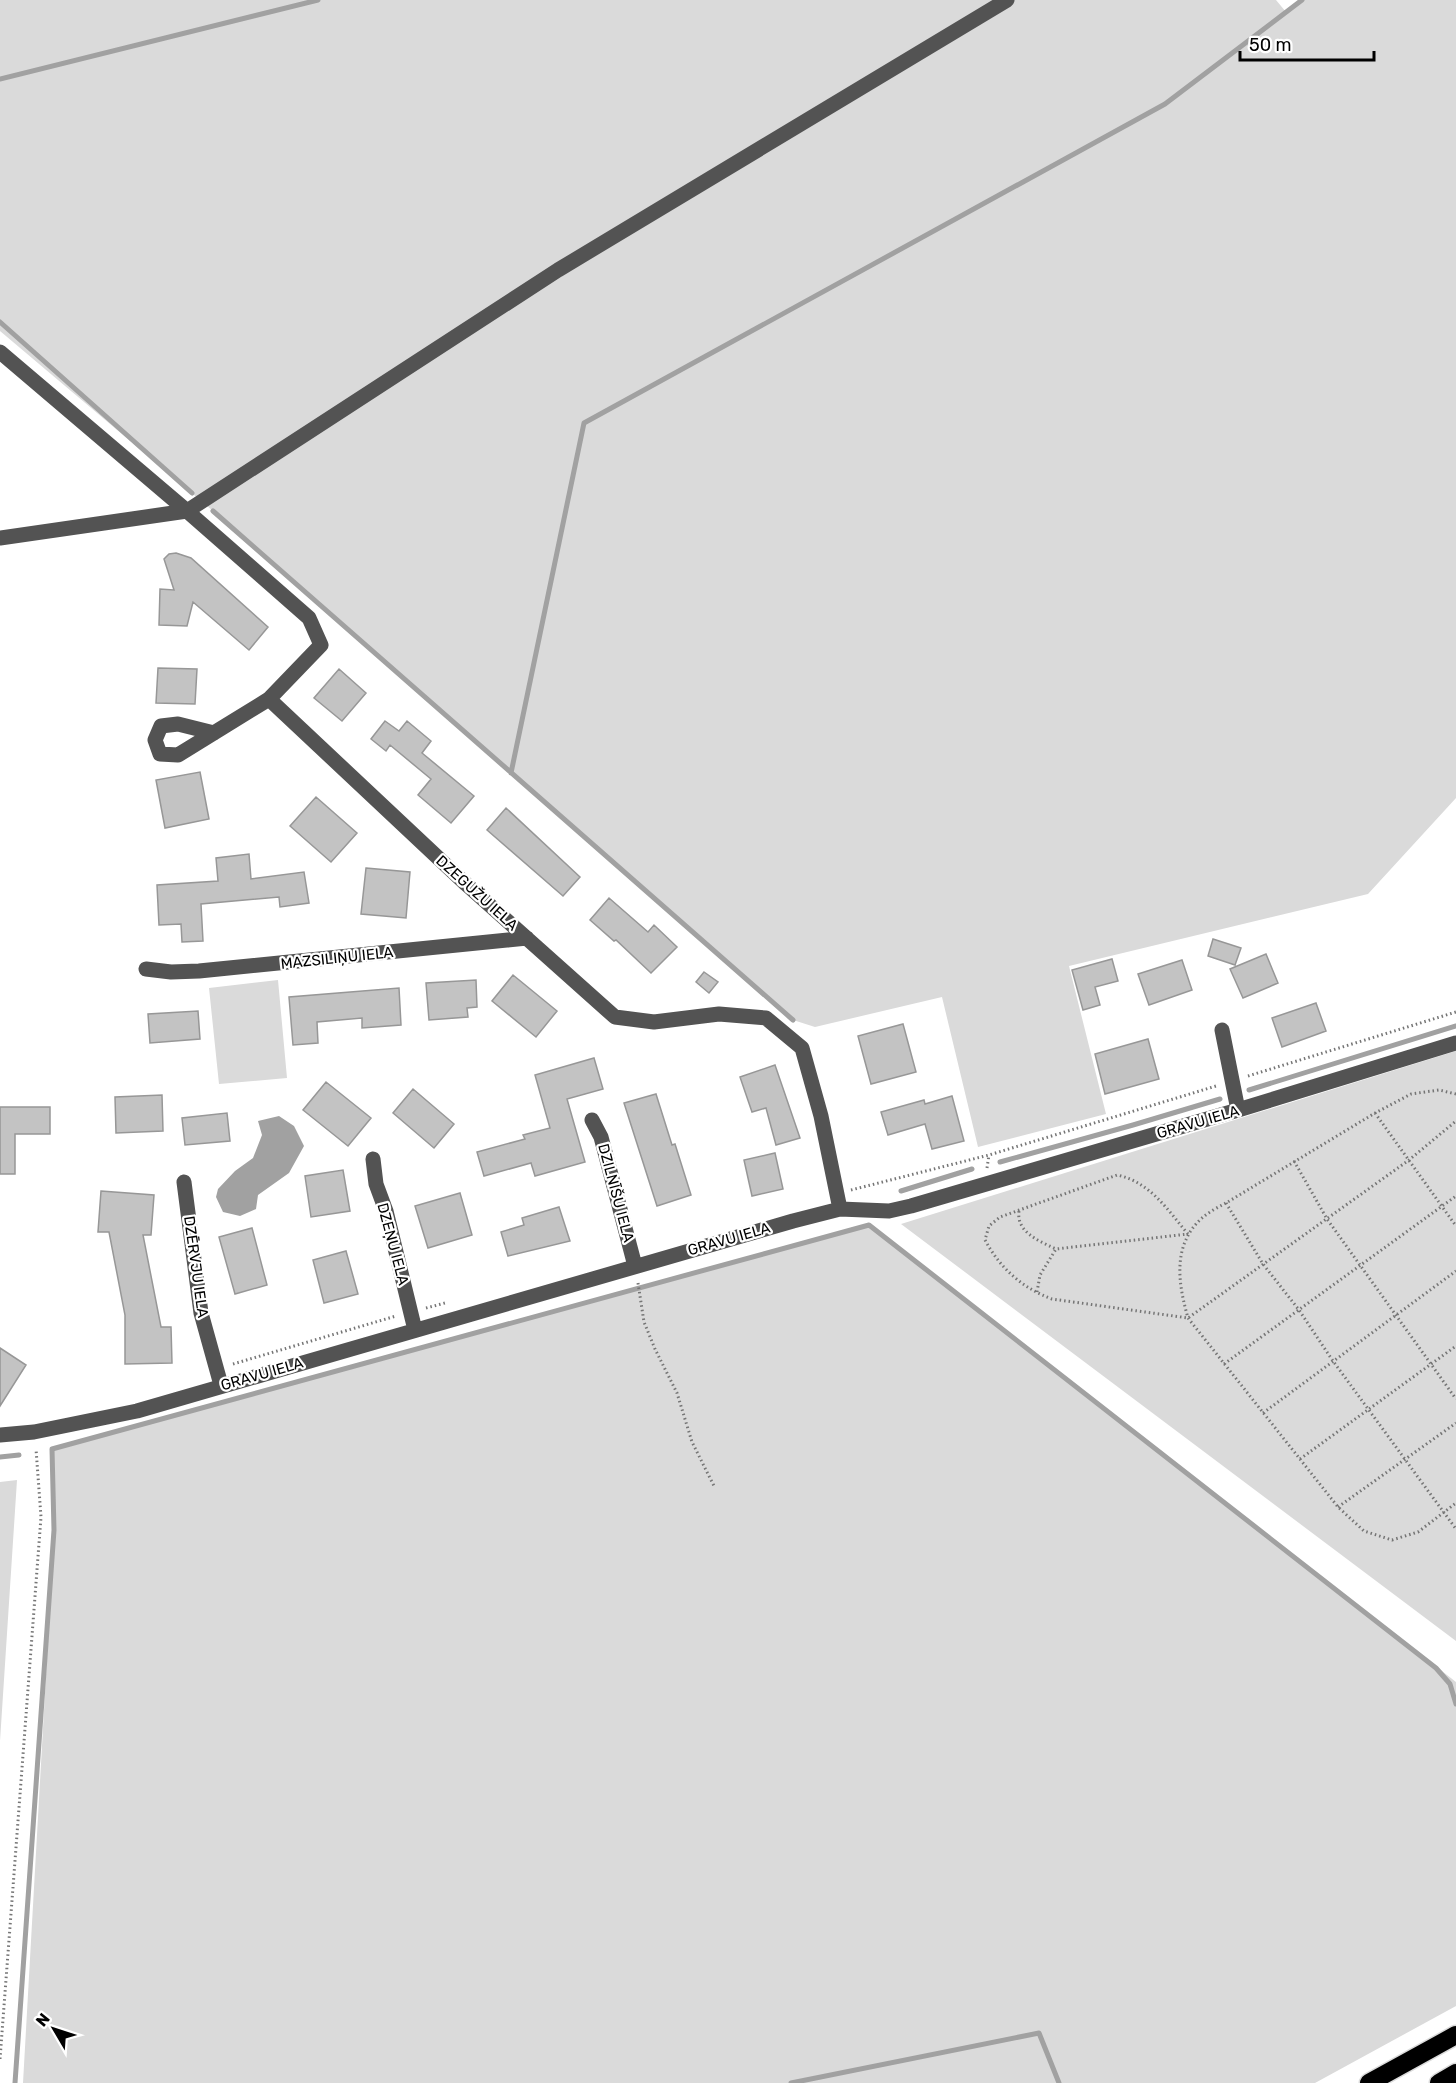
<svg xmlns="http://www.w3.org/2000/svg" width="1456" height="2083" font-family="Rubik,sans-serif">
  <style>
    .green { fill: #dadada }
    .water { fill: #a1a1a1 }
    .lines { fill: none; stroke-linecap: round; stroke-linejoin: round }
    .stream { stroke: #a1a1a1; stroke-width: 5 }
    .building { fill: #c3c3c3; stroke: #979797; stroke-width: 1.5 }
    .highway-casing { stroke: #dbdbdb; stroke-width: 21 }
    .path { stroke: #757575; stroke-width: 3; stroke-dasharray: 1.5 3; stroke-linecap: butt }
    .minor { stroke: #535353; stroke-width: 15 }
    .highway { stroke: #000; stroke-width: 18 }
    .labels { text-anchor: middle; stroke-width: 4.5; stroke-linejoin: round; paint-order: stroke }
    .street-label { font-size: 15px; fill: #000; stroke: #fff }
  </style>
  <rect width="100%" height="100%" fill="#fff"/>
  <path class="green" d="M0,0H1276L1286,12L1302,0H1456V798L1368,894L1069,966L1106,1114L978,1147L942,997L815,1027L793,1020L213,511L0,331Z
    M278,980L287,1078L219,1084L209,988Z
    M1456,1051V1641L901,1224Z
    M869,1225L1456,1682V2006L1315,2083H23L54,1533L52,1449Z
    M17,1480L0,1741V1482Z"/>
  <path class="water" d="M279,1116L294,1126L304,1146L289,1173L258,1195L256,1209L240,1216L223,1212L216,1197L218,1189L235,1171L253,1158L262,1135L258,1121Z"/>
  <g class="lines">
    <path class="stream" d="M0,79L318,0
      M0,322L192,493
      M213,511L793,1020
      M511,773L584,423L1165,104L1302,0
      M1249,1090L1456,1026
      M1000,1162L1133,1125L1220,1099
      M901,1191L972,1169
      M0,1457L19,1455
      M15,2083L54,1530L52,1449L869,1225L1436,1668L1450,1684L1456,1704
      M791,2083L1039,2033L1059,2083"/>
  </g>
  <path class="building" d="M176,553L191,558L268,627L249,650L193,602L187,626L159,625L160,589L174,590L164,559L169,554Z
    M158,668L197,669L195,704L156,703Z
    M339,669L366,693L342,721L314,698Z
    M385,721L399,731L407,721L431,741L422,753L474,796L451,823L418,795L431,779L390,745L386,751L371,739Z
    M200,772L209,819L165,828L156,780Z
    M316,797L357,833L331,862L290,826Z
    M506,808L580,877L563,896L487,830Z
    M249,854L251,879L304,872L309,903L280,907L279,897L201,904L203,941L182,942L181,924L159,925L157,885L218,881L216,858Z
    M366,868L410,872L406,918L361,914Z
    M609,898L648,932L654,925L677,947L651,973L616,940L614,941L590,920Z
    M1213,939L1241,948L1235,965L1208,956Z
    M1266,954L1278,983L1243,998L1230,969Z
    M1112,959L1118,981L1095,987L1100,1005L1083,1010L1072,970Z
    M1182,960L1192,990L1149,1005L1138,974Z
    M704,972L718,982L709,993L696,982Z
    M513,975L557,1011L536,1037L492,1001Z
    M476,980L477,1007L467,1008L468,1017L429,1020L426,983Z
    M399,988L401,1025L362,1028V1018L317,1022L318,1043L293,1045L289,997Z
    M1316,1003L1326,1031L1282,1047L1272,1018Z
    M198,1011L200,1039L150,1043L148,1014Z
    M903,1024L916,1072L871,1084L858,1036Z
    M1148,1039L1159,1079L1105,1094L1095,1054Z
    M594,1058L603,1089L567,1099L585,1162L535,1176L531,1163L484,1176L477,1152L525,1139L523,1135L550,1128L535,1075Z
    M775,1065L800,1138L776,1145L766,1108L752,1112L740,1077Z
    M326,1082L371,1118L348,1146L303,1110Z
    M413,1089L454,1124L434,1148L393,1113Z
    M656,1094L672,1145L675,1144L691,1195L657,1206L624,1103Z
    M162,1095L163,1131L116,1133L115,1097Z
    M952,1096L964,1141L932,1149L925,1124L888,1135L881,1112L924,1100L925,1104Z
    M0,1107H50V1134H15V1174H0Z
    M227,1113L230,1141L185,1145L182,1118Z
    M775,1153L783,1189L752,1196L744,1160Z
    M343,1170L350,1211L311,1217L305,1176Z
    M101,1191L154,1195L151,1235H143L161,1327H171L172,1363L125,1364V1315L109,1232H98Z
    M460,1193L472,1235L428,1248L415,1206Z
    M559,1207L570,1241L508,1256L501,1232L524,1225L522,1218Z
    M252,1228L267,1285L235,1294L219,1237Z
    M346,1251L358,1294L324,1303L313,1260Z
    M0,1348L26,1365L0,1406Z"/>
  <g class="lines">
    <g class="highway-casing">
      <path id="highway" d="M1369,2083L1456,2035
        M1439,2083L1456,2073"/>
    </g>
    <path class="path" d="M1248,1076L1456,1012
      M1456,1094L1439,1090L1411,1094L1375,1113L1226,1203C1218,1207 1209,1212 1202,1218C1172,1245 1178,1283 1188,1318L1338,1507L1364,1531L1392,1540L1418,1532L1456,1503
      M1375,1113L1456,1226
      M1294,1161L1327,1219L1456,1399
      M987,1168L989,1155
      M851,1190L989,1155L1216,1086
      M1226,1203L1263,1264L1299,1310L1333,1361L1456,1529
      M1019,1211C1016,1232 1039,1241 1056,1249
      M1188,1234C1167,1209 1150,1182 1117,1175L1000,1217L989,1226L985,1240C1000,1268 1022,1288 1052,1299L1188,1318L1409,1160L1456,1121
      M638,1283L644,1322L655,1349L677,1393L692,1442L715,1488
      M1037,1292L1040,1275L1056,1249L1188,1234
      M426,1308L445,1303
      M233,1364L396,1316
      M1224,1364L1456,1196
      M1263,1413L1456,1271
      M1300,1459L1456,1346
      M1338,1507L1456,1423
      M0,2059L41,1517L36,1449"/>
    <path class="minor" d="M0,352L187,511L309,618L321,645L269,699L178,755L160,754L155,740L161,726L178,724L214,733
      M0,538L187,511L558,270L1007,0
      M269,699L466,884L615,1017L654,1022L719,1014L766,1018L802,1048L821,1116L840,1209
      M146,969L171,972L199,971L527,938
      M1222,1030L1238,1110
      M592,1120L601,1137L635,1266
      M373,1159L376,1184L386,1211L415,1330
      M184,1182L201,1313L221,1385
      M0,1435L34,1432L137,1411L793,1221L840,1209L889,1211L911,1206L1238,1110L1456,1043"/>
    <use href="#highway" class="highway"/>
  </g>
  <g class="labels">
    <g class="street-label">
      <text transform="translate(477 893) rotate(42)" y="5">DZEGUŽU IELA</text>
      <text transform="translate(337 958) rotate(-6)" y="5">MAZSILIŅU IELA</text>
      <text transform="translate(1198 1122) rotate(-16)" y="5">GRAVU IELA</text>
      <text transform="translate(616 1193) rotate(75)" y="5">DZILNĪŠU IELA</text>
      <text transform="translate(729 1239) rotate(-16)" y="5">GRAVU IELA</text>
      <text transform="translate(393 1244) rotate(75)" y="5">DZEŅU IELA</text>
      <text transform="translate(196 1267) rotate(82)" y="5">DZĒRVJU IELA</text>
      <text transform="translate(262 1374) rotate(-16)" y="5">GRAVU IELA</text>
    </g>
  </g>
  <g transform="translate(54 2029) rotate(309)" stroke="#ffffff" stroke-width="4.5" paint-order="stroke">
  <path d="M0-4.5L10 22L0 15L-10 22Z" fill="#000000"/>
  <text y="-9" font-size="16" font-weight="bold" text-anchor="middle" fill="#000000">N</text>
  </g>
  <path d="M1240 51v9h134v-9" fill="none" stroke="#000000" stroke-width="3"/>
  <text x="1249" y="51" font-size="18" fill="#000000" stroke="#ffffff" stroke-width="4.5" paint-order="stroke">50 m</text>
</svg>
